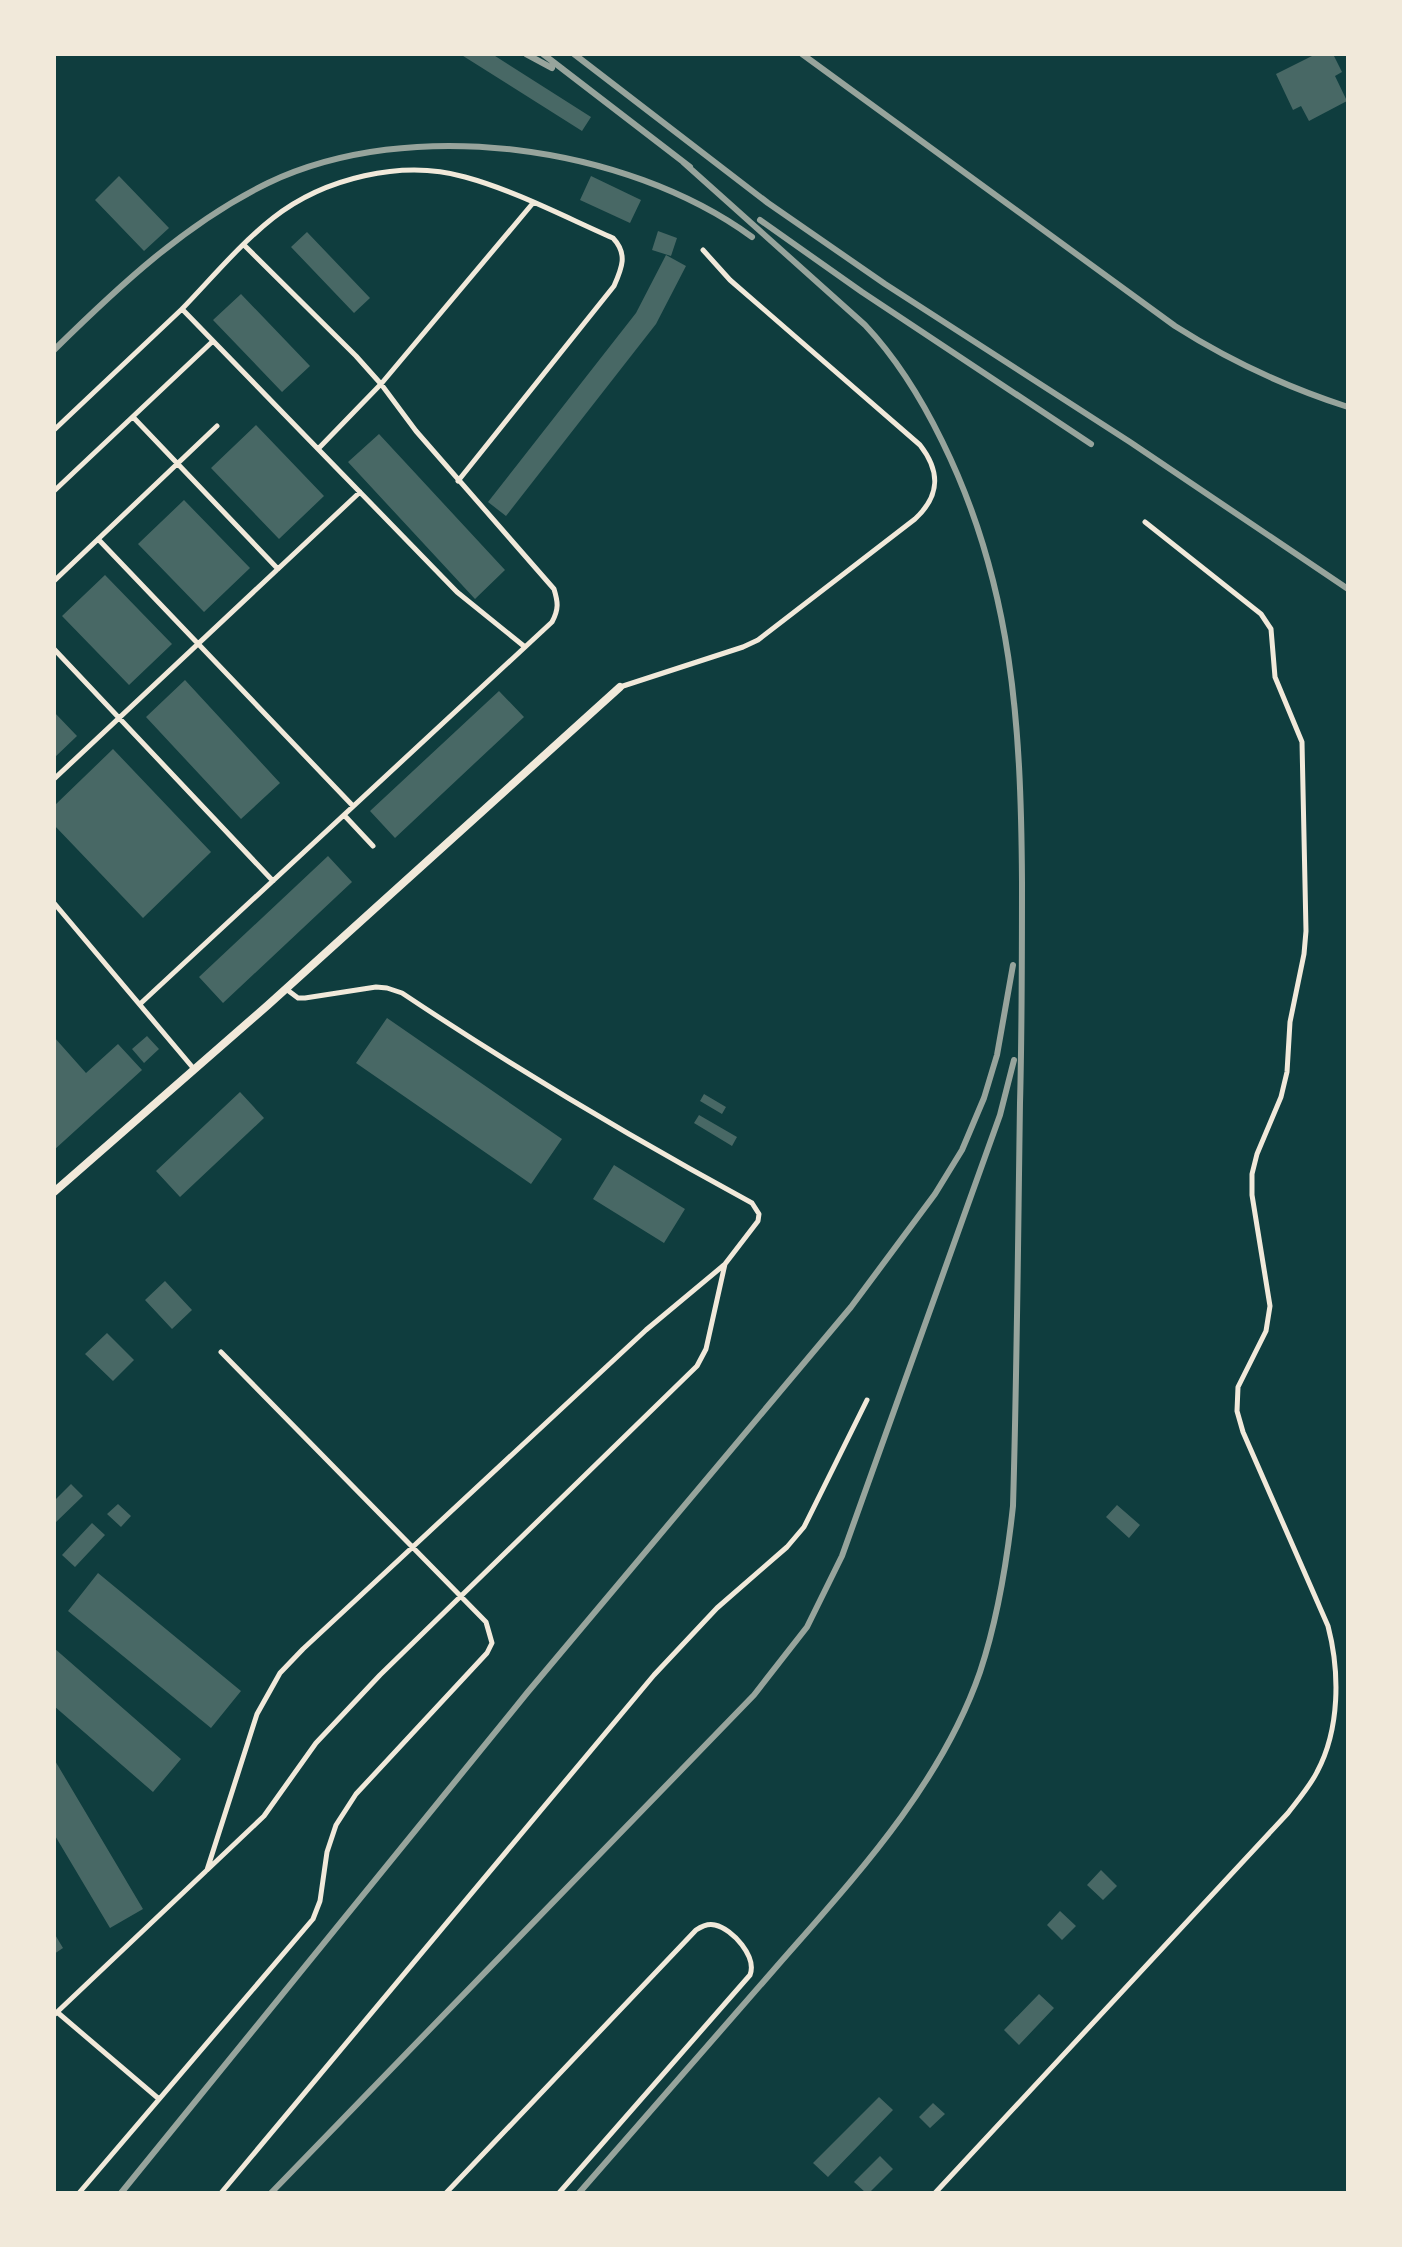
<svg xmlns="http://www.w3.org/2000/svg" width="1402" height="2247" font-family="'Roboto Condensed',sans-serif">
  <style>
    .building { fill: #486865 }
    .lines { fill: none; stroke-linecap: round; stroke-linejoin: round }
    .service { stroke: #f1e9da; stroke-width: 5 }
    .minor { stroke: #f1e9da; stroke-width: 8 }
    .rail { stroke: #97a49c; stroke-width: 6 }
  </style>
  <rect width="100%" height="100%" fill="#0f3d3e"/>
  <path class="building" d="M460,54H492L591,117L582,131Z
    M1316,54H1333L1342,72L1335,76L1347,101L1309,121L1301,106L1293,110L1276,74Z
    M119,176L169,228L144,251L95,200Z
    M591,176L641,200L630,223L580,200Z
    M658,231L677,238L671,256L652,250Z
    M307,232L370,298L354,313L291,247Z
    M666,255L686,266L656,324L506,516L488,502L636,313Z
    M241,294L310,366L282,392L213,320Z
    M256,425L324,496L279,539L211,468Z
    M379,434L505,570L475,599L348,462Z
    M184,500L250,568L204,612L138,544Z
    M105,575L172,644L129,685L62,616Z
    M185,680L280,783L241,819L146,717Z
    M499,691L524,717L395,838L370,811Z
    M54,712L77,736L54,758Z
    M113,749L211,852L143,918L54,825V806Z
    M328,856L352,882L223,1003L199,977Z
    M387,1018L562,1139L531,1184L356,1063Z
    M147,1036L159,1049L144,1063L132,1049Z
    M54,1037L86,1073L118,1044L142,1070L54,1150Z
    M240,1092L264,1118L180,1197L156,1171Z
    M704,1094L726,1107L722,1114L700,1101Z
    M699,1115L737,1137L732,1146L694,1123Z
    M614,1165L685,1209L664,1243L593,1199Z
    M165,1281L192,1310L172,1329L145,1300Z
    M107,1333L134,1360L113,1381L85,1354Z
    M71,1484L83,1496L54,1524V1501Z
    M118,1504L131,1516L121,1527L107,1514Z
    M1117,1505L1140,1525L1129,1538L1106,1517Z
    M92,1523L105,1535L75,1567L62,1555Z
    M98,1573L241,1691L211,1728L68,1611Z
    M54,1648L181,1759L153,1792L54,1706Z
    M54,1759L143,1909L110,1928L54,1834Z
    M1101,1870L1117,1886L1103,1900L1087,1885Z
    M1060,1911L1076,1926L1062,1940L1047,1925Z
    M54,1933L63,1948L54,1954Z
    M1039,1994L1054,2008L1019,2045L1004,2030Z
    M879,2097L893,2110L828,2177L813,2163Z
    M933,2103L945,2114L930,2128L919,2117Z
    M880,2156L893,2169L869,2193H866L854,2182Z"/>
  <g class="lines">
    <path class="service" d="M182,309C211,279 240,244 273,218C324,178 402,159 465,177C516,191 565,217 613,238C628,254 622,268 614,286L458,481
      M133,417L278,569
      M54,430L182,309L457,592L525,647
      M318,449L381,384L533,203
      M54,491L213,341
      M98,539L353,806
      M54,581L217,426
      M54,649L273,881
      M620,687L743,647L758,640L915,519C940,496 941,472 920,445L730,280L703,250
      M54,779L360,492
      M344,815L373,846
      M54,903L194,1069
      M140,1004L552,622C559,609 558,602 554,589L416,431L381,384L356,356L244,245
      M207,1870L257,1714L280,1673L303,1649L646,1330L724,1265
      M57,2012L159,2099
      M54,2015L264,1816L316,1743L380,1675L697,1366L706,1349L725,1264L758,1221L759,1214L752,1203C632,1138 516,1069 402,993L387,988L376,987L305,998H298L286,989
      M79,2193L313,1919L320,1901L327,1852L336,1825L356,1794L487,1653L492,1643L486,1622L221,1352
      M221,2193L654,1675L717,1608L787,1547L804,1527L867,1400
      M446,2193L696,1930C702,1926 708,1923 715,1925C733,1929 757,1957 750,1975L559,2193
      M935,2193L1288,1813C1298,1800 1310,1786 1317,1772C1340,1729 1340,1672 1328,1626L1243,1432L1237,1411L1238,1387L1266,1331L1270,1306L1252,1195V1174L1257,1154L1281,1097L1287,1072L1290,1022L1304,954L1306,931L1302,742L1275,677L1271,629L1261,614L1145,522"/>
    <path class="minor" d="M54,1192L268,1005L620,687"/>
    <path class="rail" d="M526,54L552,68
      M543,54L690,167
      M574,54L768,203L885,284L1130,442L1348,589
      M802,54L1175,326C1230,361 1286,387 1348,407
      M760,220L862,292L1091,444
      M54,350C118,287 186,223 268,183C410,115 626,145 752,237
      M121,2193L527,1693L851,1307L935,1194L962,1150L984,1098L997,1055L1013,965
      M271,2193L754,1695L807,1627L842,1556L1000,1115L1014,1060
      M579,2193C646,2117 712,2041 778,1965C855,1877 941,1785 980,1672C998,1618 1007,1562 1013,1506C1017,1372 1018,1237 1020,1103C1022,1029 1022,956 1022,882C1021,726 1013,585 942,441C921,398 898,360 865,325L683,162"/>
  </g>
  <rect width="1402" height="2247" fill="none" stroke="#f1e9da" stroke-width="112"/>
</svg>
